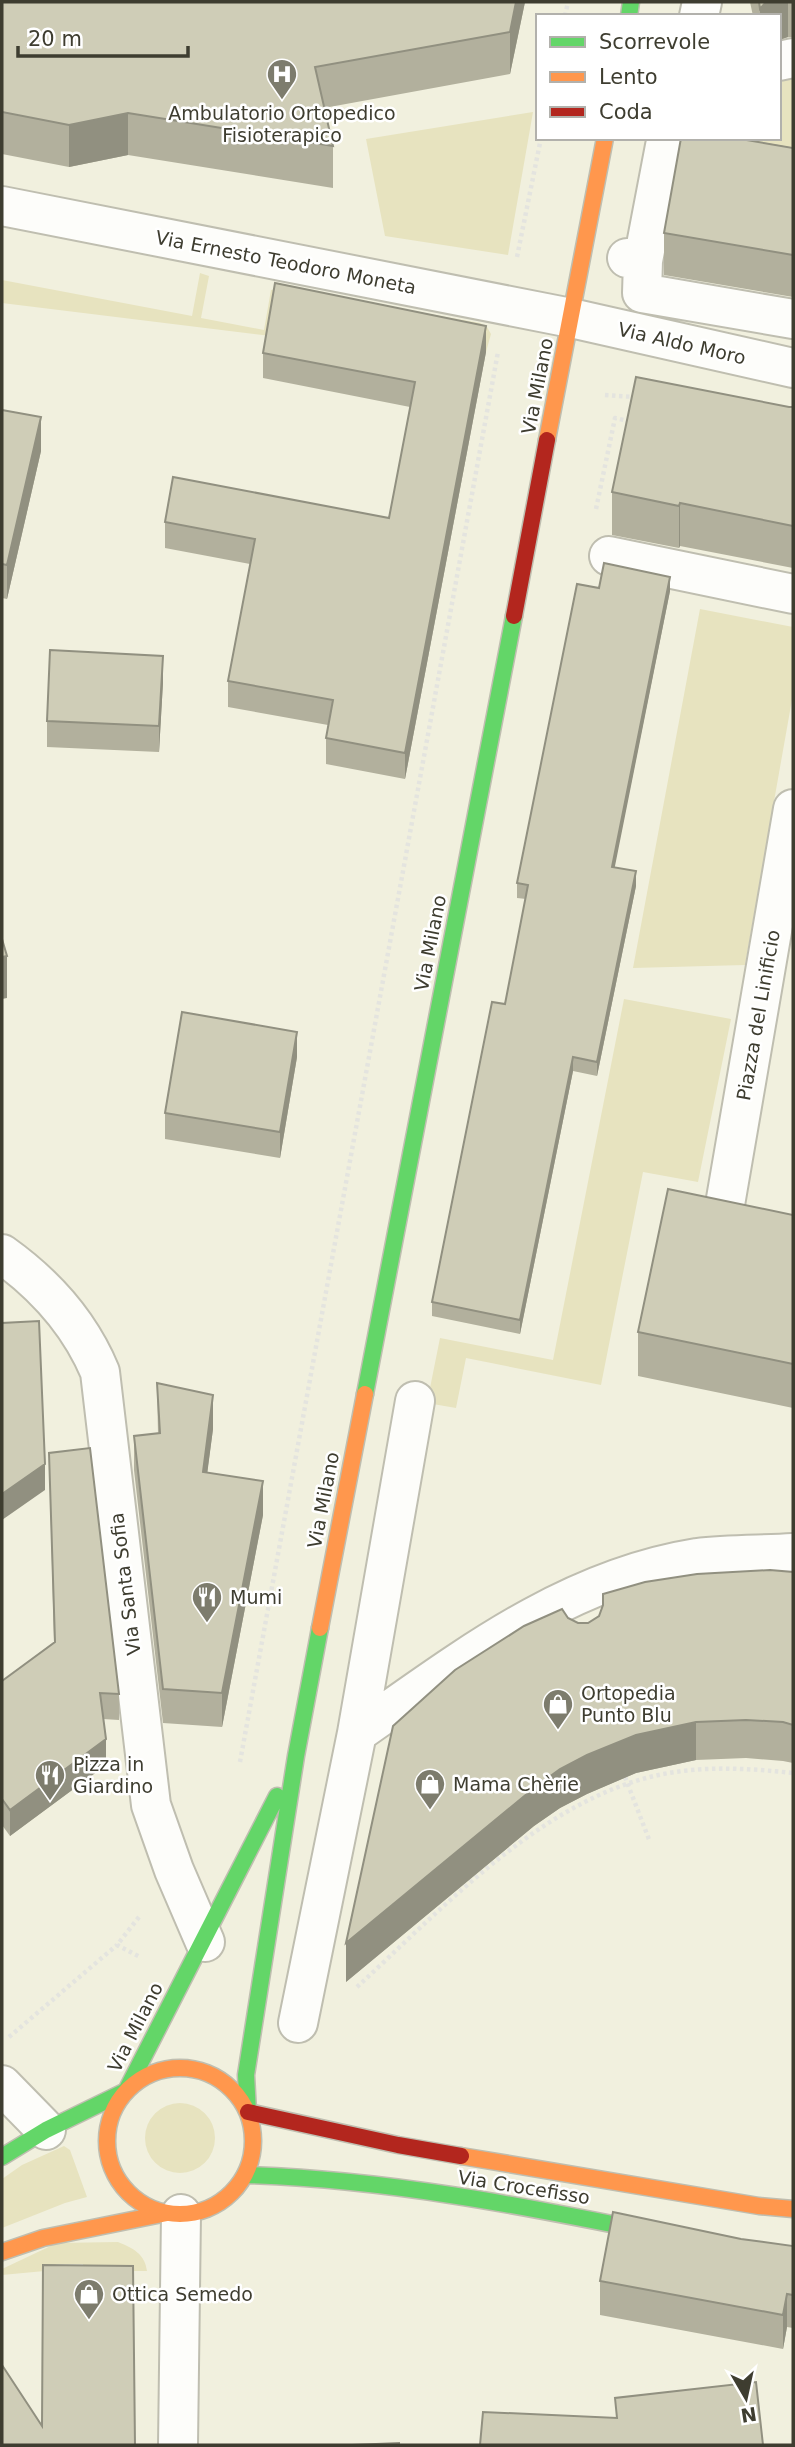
<svg xmlns="http://www.w3.org/2000/svg" width="795" height="2447" font-family="'DejaVu Sans',sans-serif">
  <style>
    .green { fill: #e7e3bf }
    .lines { fill: none; stroke-linecap: round; stroke-linejoin: round }
    .street-casing { stroke: #bfbeb0; stroke-width: 42 }
    .fast-casing { stroke: #bfbeb0; stroke-width: 19 }
    .slow-casing { stroke: #bfbeb0; stroke-width: 19 }
    .jam-casing { stroke: #bfbeb0; stroke-width: 19 }
    .path { stroke: #e4e4df; stroke-width: 4.5; stroke-dasharray: 3.5 3.5; stroke-linecap: butt }
    .street { stroke: #fdfdfa; stroke-width: 38 }
    .fast { stroke: #63d668; stroke-width: 16 }
    .slow { stroke: #ff974d; stroke-width: 16 }
    .jam { stroke: #b3261e; stroke-width: 16 }
    .wall { fill: #b2b09d }
    .shaded-wall { fill: #919080 }
    .building { fill: #cfcdb7; stroke: #919080; stroke-width: 2 }
    .labels { text-anchor: middle; stroke-width: 5; stroke-linejoin: round; paint-order: stroke }
    .poi-label { font-size: 19px; fill: #3e3d30; stroke: #fff; text-anchor: start }
    .street-label { font-size: 19px; fill: #3e3d30; stroke: #fff }
  </style>
  <rect width="100%" height="100%" fill="#f1f0de"/>
  <path class="green" d="M793,68V149L727,138H779V70Z
    M533,112L508,255L385,236L366,139Z
    M200,273L209,276L201,318L264,330L271,290L283,288L480,323L487,327L491,334L486,352L428,341L271,336L2,303V280L192,316Z
    M700,609L793,627V694L745,965L633,968Z
    M624,999L731,1019L698,1182L643,1172L601,1385L466,1358L456,1408L427,1403L440,1338L553,1360Z
    M145 2138a35 35 0 1 1 70 0a35 35 0 1 1-70 0Z
    M64,2146L70,2150L87,2197L65,2203L2,2228V2179L22,2165Z
    M118,2242C133,2248 145,2254 147,2271H83V2264H56L55,2270L2,2275V2269L57,2243Z"/>
  <g class="lines">
    <g class="street-casing">
      <path id="street" d="M699,16L702,2
        M779,61L793,58
        M667,138L665,146L793,169
        M2,206L571,318L793,368
        M627,258L643,261L665,146
        M643,261L642,293L793,319
        M609,556L793,594
        M722,1222L793,809
        M2,1254C44,1284 80,1324 100,1372L151,1805L174,1870L205,1942
        M357,1733L415,1401
        M298,2023L357,1733C463,1659 566,1579 697,1558C728,1554 762,1555 793,1553
        M2,2085L46,2130
        M178,2445L181,2214"/>
    </g>
    <g class="fast-casing">
      <path id="fast" d="M629,16L631,2
        M365,1394L514,616
        M126,2091L277,1796
        M248,2112L246,2075L296,1756L320,1628
        M2,2157L46,2130L126,2091
        M245,2175C385,2179 524,2206 661,2234"/>
    </g>
    <g class="slow-casing">
      <path id="slow" d="M547,440L605,138
        M320,1628L365,1394
        M107 2141a73 73 0 1 1 146 0a73 73 0 1 1-146 0Z
        M461,2156L759,2206L793,2209
        M2,2252L43,2238L167,2213"/>
    </g>
    <g class="jam-casing">
      <path id="jam" d="M514,616L547,440
        M248,2112L398,2145L461,2156"/>
    </g>
    <path class="path" d="M565,16L568,2
      M517,257L541,138
      M605,395L635,397
      M596,509L615,418L628,421L627,425
      M240,1762L498,352
      M625,1777L650,1842
      M139,1917L117,1945L140,1957
      M357,1987C440,1911 537,1805 650,1777C698,1765 745,1768 793,1773
      M9,2037L117,1945"/>
    <use href="#street" class="street"/>
    <use href="#fast" class="fast"/>
    <use href="#slow" class="slow"/>
    <use href="#jam" class="jam"/>
  </g>
  <path class="wall" d="M2,2H525L510,74L324,108L333,146V188L128,155L69,167L2,154Z
    M750,2H793V37H788L779,40V16H753Z
    M793,148V297L664,275V233Z
    M486,352L405,779L326,764V738L328,725L228,707V681L250,564L165,548V522L389,518L410,407L263,378V353Z
    M789,407H793V568L680,546L679,548L612,535V492Z
    M2,410L41,451L7,599L2,598Z
    M599,588L670,591L614,867L636,886L597,1076L573,1071L520,1334L432,1316V1302L505,1004L526,899L517,898V883Z
    M163,682L159,752L47,747V721Z
    M297,1057L280,1158L165,1139V1113Z
    M793,1215V1408L638,1376V1332Z
    M157,1383L213,1429L207,1473L263,1515L222,1727L163,1723L134,1470V1436L158,1434Z
    M49,1453L119,1694V1720L103,1719L106,1765L10,1836L2,1825V1681L54,1642Z
    M793,1572V1763L783,1761L746,1758L696,1760L636,1773L587,1794L560,1808L534,1826L346,1982L568,1618L578,1623H588L599,1616L603,1607V1594Z
    M741,2239L793,2246V2328L787,2327L783,2349L600,2315V2281Z"/>
  <path class="shaded-wall" d="M516,2H525L510,74V32Z
    M765,2H788V37L779,40V16H760V9Z
    M128,113V155L69,167V125Z
    M486,326V352L405,779V753Z
    M41,417V451L7,599V565Z
    M680,503V546L679,548V506Z
    M670,577V591L612,881V867Z
    M163,656V682L159,752V726Z
    M636,871V886L597,1076V1062Z
    M7,956V998L2,999V957Z
    M297,1032V1057L280,1158V1132Z
    M573,1057V1071L520,1334V1320Z
    M213,1395V1429L203,1506V1472Z
    M45,1464V1490L2,1520V1494Z
    M263,1481V1515L222,1727V1693Z
    M696,1722V1760L636,1773L587,1794L560,1808L534,1826L346,1982V1943L534,1788L560,1769L587,1755L636,1735Z
    M106,1739V1765L10,1836V1810Z
    M787,2294V2327L783,2349V2315Z"/>
  <path class="building" d="M2,2H516L510,32L315,67L333,146L128,113L69,125L2,112Z
    M759,2H766L760,9Z
    M681,138H735L793,148V255L664,233Z
    M275,283L486,326L405,753L326,738L333,700L228,681L255,539L165,522L173,477L389,518L415,382L263,353Z
    M636,377L789,407H793V526L680,503L679,506L612,492Z
    M2,410L41,417L7,565L2,564Z
    M604,563L670,577L612,867L636,871L597,1062L573,1057L520,1320L432,1302L492,1002L505,1004L528,885L517,883L577,584L599,588Z
    M50,650L163,656L159,726L47,721Z
    M2,939L7,956L2,957Z
    M182,1012L297,1032L280,1132L165,1113Z
    M668,1189L793,1215V1364L638,1332Z
    M39,1321L45,1464L2,1494V1323Z
    M157,1383L213,1395L203,1472L263,1481L222,1693L163,1689L134,1436L160,1433Z
    M90,1448L119,1694L100,1693L106,1739L10,1810L2,1799V1681L55,1642L49,1453Z
    M770,1570L793,1572V1725L783,1722L746,1720L696,1722L636,1735L587,1755L560,1769L534,1788L346,1943L393,1726L455,1670L524,1626L562,1609L568,1618L578,1623H588L599,1616L603,1605V1594L645,1582L697,1574Z
    M613,2212L741,2239L793,2246V2295L787,2294L783,2315L600,2281Z
    M43,2265L133,2266L135,2445H2V2365L42,2426Z
    M756,2382L763,2445H480L483,2412L617,2418L615,2398Z
    M399,2443V2445H352Z"/>
  <defs>
    <g id="hospital-pin" transform="scale(1.575)"><path d="M0 17L-7.5 6A9.5 9.5 0 1 1 7.5 6Z" fill="#7d7c6d" stroke="#fff"/><path d="M-5-5h3v3.5h4V-5h3V5h-3V1.5h-4V5h-3Z" fill="#fff"/></g>
    <g id="restaurant-pin" transform="scale(1.575)"><path d="M0 17L-7.5 6A9.5 9.5 0 1 1 7.5 6Z" fill="#7d7c6d" stroke="#fff"/><path d="M-5-6h1v4h1v-4h1v4h1v-4h1v5L-1.5 .5V6h-2V.5L-5-1ZM5-6V6H3V1.5H1.5Q1.5-4 5-6Z" fill="#fff"/></g>
    <g id="shop-pin" transform="scale(1.575)"><path d="M0 17L-7.5 6A9.5 9.5 0 1 1 7.5 6Z" fill="#7d7c6d" stroke="#fff"/><path d="M-5-2.5h2.3a2.7 3.5 0 0 1 5.4 0H5L5.5 6h-11ZM-1.5-2.5h3a1.5 2.3 0 0 0-3 0Z" fill="#fff"/></g>
  </defs>
  <g fill-rule="evenodd">
    <use href="#hospital-pin" x="282" y="74"/>
    <use href="#restaurant-pin" x="207" y="1597"/>
    <use href="#shop-pin" x="558" y="1704"/>
    <use href="#restaurant-pin" x="50" y="1775"/>
    <use href="#shop-pin" x="430" y="1784"/>
    <use href="#shop-pin" x="89" y="2294"/>
  </g>
  <g class="labels">
    <g class="poi-label">
      <text x="282" y="120" text-anchor="middle">Ambulatorio Ortopedico<tspan x="282" dy="22">Fisioterapico</tspan></text>
      <text x="230" y="1604">Mumi</text>
      <text x="581" y="1700">Ortopedia<tspan x="581" dy="22">Punto Blu</tspan></text>
      <text x="73" y="1771">Pizza in<tspan x="73" dy="22">Giardino</tspan></text>
      <text x="453" y="1791">Mama Chèrie</text>
      <text x="112" y="2301">Ottica Semedo</text>
    </g>
    <g class="street-label">
      <text transform="translate(286 262) rotate(11)" y="7">Via Ernesto Teodoro Moneta</text>
      <text transform="translate(682 343) rotate(13)" y="7">Via Aldo Moro</text>
      <text transform="translate(537 386) rotate(-79)" y="7">Via Milano</text>
      <text transform="translate(430 943) rotate(-79)" y="7">Via Milano</text>
      <text transform="translate(758 1015) rotate(-80)" y="7">Piazza del Linificio</text>
      <text transform="translate(323 1500) rotate(-79)" y="7">Via Milano</text>
      <text transform="translate(125 1584) rotate(-97)" y="7">Via Santa Sofia</text>
      <text transform="translate(135 2027) rotate(-63)" y="7">Via Milano</text>
      <text transform="translate(524 2187) rotate(9)" y="7">Via Crocefisso</text>
    </g>
  </g>
  <rect width="795" height="2447" fill="none" stroke="#3e3d30" stroke-width="7"/>
  <rect x="536" y="14" width="245" height="126" fill="#ffffff" stroke="#b2b1ac" stroke-width="2"/>
  <rect x="550" y="37" width="35" height="10" fill="#63d668" stroke="#b2b1ac" stroke-width="2"/>
  <text x="599" y="49" font-size="21" fill="#3e3d30">Scorrevole</text>
  <rect x="550" y="72" width="35" height="10" fill="#ff974d" stroke="#b2b1ac" stroke-width="2"/>
  <text x="599" y="84" font-size="21" fill="#3e3d30">Lento</text>
  <rect x="550" y="107" width="35" height="10" fill="#b3261e" stroke="#b2b1ac" stroke-width="2"/>
  <text x="599" y="119" font-size="21" fill="#3e3d30">Coda</text>
  <g transform="translate(746 2398) rotate(171)" stroke="#ffffff" stroke-width="5" paint-order="stroke">
  <path d="M0-5L12 26L0 18L-12 26Z" fill="#3e3d30"/>
  <text y="-10" font-size="19" font-weight="bold" text-anchor="middle" fill="#3e3d30">N</text>
  </g>
  <path d="M18 46v10h170v-10" fill="none" stroke="#3e3d30" stroke-width="3.5"/>
  <text x="28" y="46" font-size="21" fill="#3e3d30" stroke="#ffffff" stroke-width="5" paint-order="stroke">20 m</text>
</svg>
